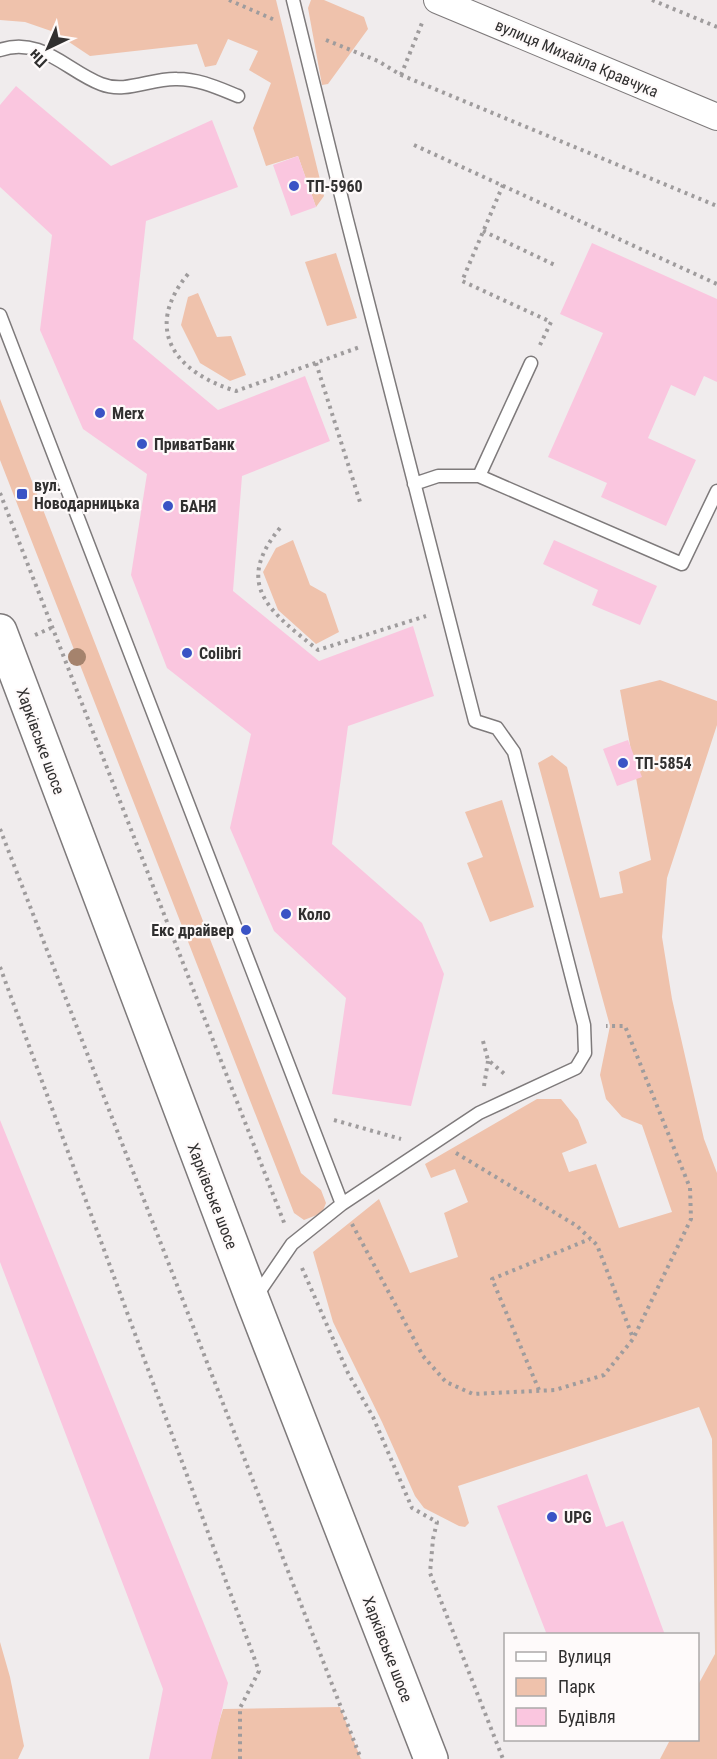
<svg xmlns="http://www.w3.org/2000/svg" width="717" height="1759" font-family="'Roboto Condensed',sans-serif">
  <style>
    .green { fill: #efc2ac }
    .building { fill: #fac6df }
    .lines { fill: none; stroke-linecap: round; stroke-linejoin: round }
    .service-casing { stroke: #7e7a7b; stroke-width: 15 }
    .minor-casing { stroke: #7e7a7b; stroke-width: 28 }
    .primary-casing { stroke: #7e7a7b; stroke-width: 36 }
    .path { stroke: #9f9c9d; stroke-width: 4; stroke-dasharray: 3 4.5; stroke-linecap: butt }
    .service { stroke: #fff; stroke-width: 12 }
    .minor { stroke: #fff; stroke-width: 26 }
    .primary { stroke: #fff; stroke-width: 33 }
    .tree { fill: #a5836d }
    .poi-dot { fill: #3a53c5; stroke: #fefafa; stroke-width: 2 }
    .labels { text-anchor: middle; stroke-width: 4.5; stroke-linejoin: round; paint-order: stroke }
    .street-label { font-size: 16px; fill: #313030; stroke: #fefafa }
    .poi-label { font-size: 16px; font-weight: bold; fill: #313030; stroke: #fefafa; text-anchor: start }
  </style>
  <rect width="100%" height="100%" fill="#f0eced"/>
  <path class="green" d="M0,0H276L324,196L316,207L298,156L266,166L253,128L271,83L249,70L258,51L228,39L216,65L205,67L197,44L90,56L54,32L25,22L0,20Z
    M311,0H324L364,17L368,29L328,84L322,85L308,8Z
    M336,253L357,318L327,326L305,262Z
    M198,293L217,337L231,336L246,375L230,381L200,363L181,325L188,297Z
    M0,399L301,1173L321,1190L326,1203L322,1213L304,1220L294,1213L0,460Z
    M293,540L310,585L326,594L339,632L316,644L278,610L263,572L276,548Z
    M660,680L717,701V725L667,878L662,937L672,999L704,1139L717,1173V1759H660L670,1740H698V1685L715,1654L712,1439L699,1407L458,1486L469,1523L465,1527L459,1526L424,1508L415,1496L382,1422L333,1322L313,1252L379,1199L410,1273L458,1257L444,1213L468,1202L455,1169L431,1178L425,1164L537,1099H561L578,1120L587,1143L562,1153L569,1172L596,1164L619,1228L672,1212L642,1125L622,1117L606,1099L600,1075L610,1026L538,763L552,755L567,767L600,898L623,893L619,872L651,860L620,690Z
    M502,800L534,907L490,922L467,863L483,857L465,812Z
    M0,1642L10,1677L24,1746L18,1759H0Z
    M340,1707L361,1759H208L223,1709Z"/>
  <path class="building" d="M16,86L111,166L212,120L238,187L146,221L133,339L218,410L305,376L330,441L242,476L233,591L319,661L413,626L434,696L348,726L332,844L422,923L444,974L411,1106L332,1094L346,998L274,931L230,828L251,734L167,668L131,575L147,474L83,429L40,330L52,235L0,187V105Z
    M298,156L316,207L291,216L273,165Z
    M592,243L717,299V382L704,376L695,396L671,385L648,438L696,460L666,526L601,497L607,483L548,457L603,333L560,314Z
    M554,540L657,586L640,625L592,605L598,590L543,564Z
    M628,740L642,777L617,786L603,749Z
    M0,1120L228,1683L211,1759H149L163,1689L0,1262Z
    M587,1474L606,1527L623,1521L665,1635H547L497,1506Z"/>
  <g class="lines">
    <g class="service-casing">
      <path id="service" d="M0,50C41,36 67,71 101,84C126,94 151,78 177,79C199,79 218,88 238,96
        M0,315L342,1204
        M479,476L531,363
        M414,484L438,476H479L682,564L717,491
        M255,1298L292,1244L342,1204L479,1113L576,1068L585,1053L584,1025L514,752L497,728L475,721L346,216L293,0"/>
    </g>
    <g class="minor-casing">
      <path id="minor" d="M437,0L717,117"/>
    </g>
    <g class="primary-casing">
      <path id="primary" d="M0,631L253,1301L431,1759"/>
    </g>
    <path class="path" d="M229,0L277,21
      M652,0L717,27
      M326,40L378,61L401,75L717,206
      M401,75L422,23
      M414,145L717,284
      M503,185L462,281L551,322L540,345
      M483,231L557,266
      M188,274C142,330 176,373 236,391L360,347
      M316,363L360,502
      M0,493L285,1225
      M280,528C232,586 272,613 318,650L426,616
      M35,635L51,628
      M0,829L361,1759
      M0,967L259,1671L240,1708V1759
      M483,1041L488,1060L507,1076
      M484,1086L488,1061
      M334,1120L401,1139
      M456,1153L577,1226L597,1245L633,1338
      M352,1224L423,1356L446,1382L473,1394L555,1390L604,1375L633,1339L691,1219L690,1188L625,1026H606
      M302,1268L348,1373L373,1417L412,1508L437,1522L433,1539L430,1573L503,1759
      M539,1390L492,1279L590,1239"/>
    <use href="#service" class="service"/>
    <use href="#minor" class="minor"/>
    <use href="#primary" class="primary"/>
  </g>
  <circle class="tree" cx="77" cy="657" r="9"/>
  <g class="poi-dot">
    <circle cx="294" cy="186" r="6"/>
    <circle cx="100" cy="413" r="6"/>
    <circle cx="142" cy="444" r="6"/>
    <rect x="16" y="488" width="12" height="12" rx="3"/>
    <circle cx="168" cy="506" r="6"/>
    <circle cx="187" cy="653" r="6"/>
    <circle cx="623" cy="763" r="6"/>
    <circle cx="286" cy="914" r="6"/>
    <circle cx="246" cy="930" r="6"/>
    <circle cx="552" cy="1517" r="6"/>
  </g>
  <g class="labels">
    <g class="street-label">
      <text transform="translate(577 58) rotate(23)" y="6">вулиця Михайла Кравчука</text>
      <text transform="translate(41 741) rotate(70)" y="6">Харківське шосе</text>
      <text transform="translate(213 1196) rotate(69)" y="6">Харківське шосе</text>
      <text transform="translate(388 1649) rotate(69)" y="6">Харківське шосе</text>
    </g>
    <g class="poi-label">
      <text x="306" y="192">ТП-5960</text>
      <text x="112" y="419">Merx</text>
      <text x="154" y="450">ПриватБанк</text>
      <text x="34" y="491">вул.<tspan x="34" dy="18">Новодарницька</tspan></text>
      <text x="180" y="512">БАНЯ</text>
      <text x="199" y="659">Colibri</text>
      <text x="635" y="769">ТП-5854</text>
      <text x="298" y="920">Коло</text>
      <text x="234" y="936" text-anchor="end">Екс драйвер</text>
      <text x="564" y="1523">UPG</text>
    </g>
  </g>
  <rect x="504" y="1633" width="195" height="108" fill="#fefafa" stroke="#aca9a9" stroke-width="1.5"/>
  <rect x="516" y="1652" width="30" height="9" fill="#ffffff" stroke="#aca9a9" stroke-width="1.5"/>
  <text x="558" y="1663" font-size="18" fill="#313030">Вулиця</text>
  <rect x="516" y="1678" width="30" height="18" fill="#efc2ac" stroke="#aca9a9" stroke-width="1.5"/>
  <text x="558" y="1693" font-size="18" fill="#313030">Парк</text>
  <rect x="516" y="1708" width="30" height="18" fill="#fac6df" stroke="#aca9a9" stroke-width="1.5"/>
  <text x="558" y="1723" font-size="18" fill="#313030">Будівля</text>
  <g transform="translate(48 48) rotate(224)" stroke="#fefafa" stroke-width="4.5" paint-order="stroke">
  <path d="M0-4.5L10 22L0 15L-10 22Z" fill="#313030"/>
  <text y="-9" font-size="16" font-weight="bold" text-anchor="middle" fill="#313030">Пн</text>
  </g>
</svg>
